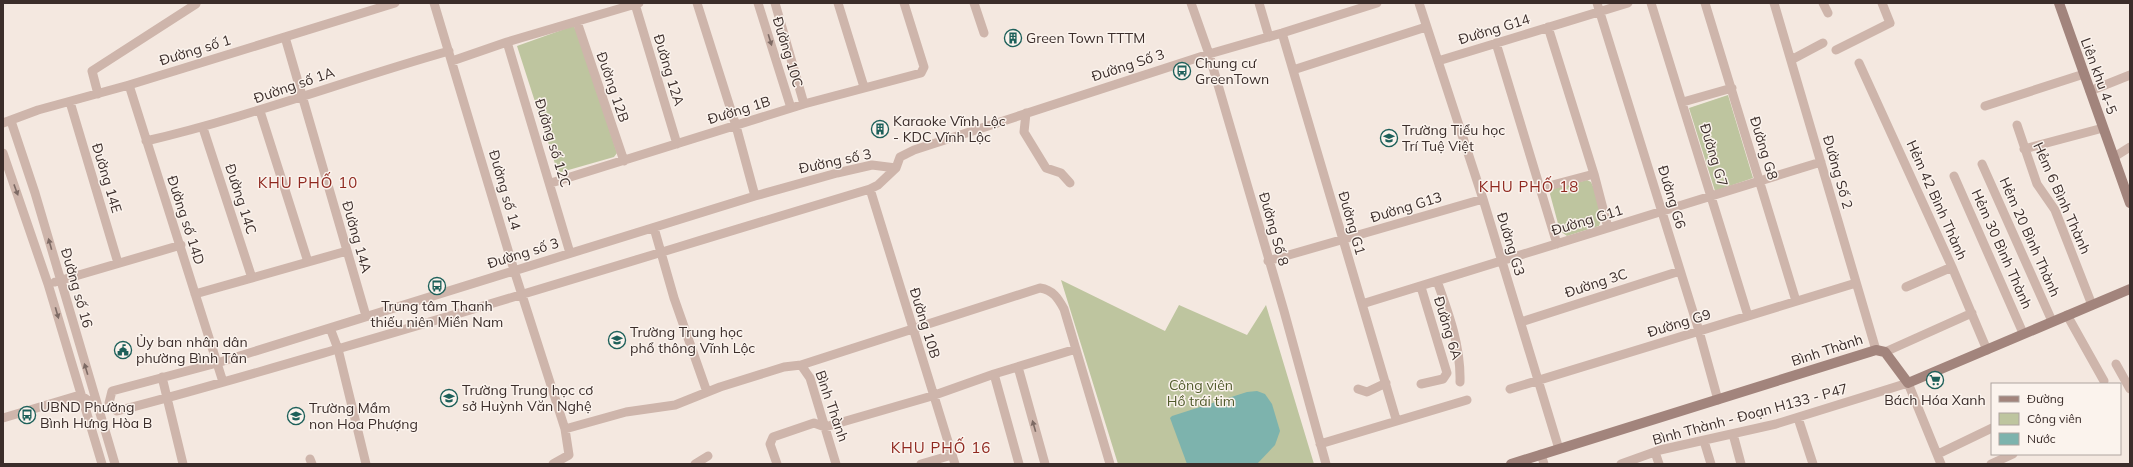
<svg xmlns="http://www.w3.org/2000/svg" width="2133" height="467" font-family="Mulish,sans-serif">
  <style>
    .green { fill: #bec59f }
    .water { fill: #7db3ad }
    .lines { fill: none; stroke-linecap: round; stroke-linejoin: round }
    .street { stroke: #ceb5ab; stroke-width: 9 }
    .secondary { stroke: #a2847c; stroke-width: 10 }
    .oneway { fill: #7d6a64 }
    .labels { text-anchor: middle; stroke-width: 3; stroke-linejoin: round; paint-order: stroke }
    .street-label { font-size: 14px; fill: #3b2d2a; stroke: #fbf3ed }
    .poi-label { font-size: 14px; fill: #3b2d2a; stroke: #fbf3ed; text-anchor: start }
    .park-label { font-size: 14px; fill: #515b2c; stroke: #fbf3ed }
    .neighbourhood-label { font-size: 15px; letter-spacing: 1px; fill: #8f281f; stroke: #fbf3ed }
  </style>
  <rect width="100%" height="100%" fill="#f4e8e0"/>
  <path class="green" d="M573,26L577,31L617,153L614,157L558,173L517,46Z
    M1728,95L1753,178L1715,191L1689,108Z
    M1587,180L1591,182C1597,193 1604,214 1599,226L1567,236L1560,231L1550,194L1552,189Z
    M1061,280L1165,331L1179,305L1247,335L1266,305L1314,464H1118Z"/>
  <path class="water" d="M1257,391L1265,394L1272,404L1280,431L1275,445L1257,464H1187L1170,418L1172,416L1247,392Z"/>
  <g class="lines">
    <path class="street" d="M434,3L514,270L565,429L569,455L553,464
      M697,3L736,126L755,196
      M758,3L791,108
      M775,3L804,104
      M838,3L864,87
      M974,3L984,33
      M1191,3L1209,54L1284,311L1326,464
      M1259,3L1269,37
      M1419,3L1483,199L1559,449
      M1597,3L1699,331L1718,400
      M1651,3L1748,316
      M1705,3L1796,301
      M1774,3L1876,350
      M1823,3L1828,13
      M635,4L677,144
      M577,22L624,161
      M1548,27L1594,174L1608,228
      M1282,33L1396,419
      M285,37L366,316
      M507,42L570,253
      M1496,43L1557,244
      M1836,50L1890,23L1882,3
      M1791,60L1823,43
      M452,61L507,42L639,3
      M1438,61L1628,3
      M1859,63L1952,267L1987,350
      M1293,70L1426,27
      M129,85L223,382
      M2090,91L2130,75
      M98,94L92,71L196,4
      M70,102L118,263
      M1683,102L1732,88
      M1985,106L2084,74
      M260,111L308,262
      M1026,113L1024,132L1046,168L1061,173L1070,183
      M11,121L35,193L115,464
      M3,123L38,110L129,85L395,3
      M2017,125L2037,184L2055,210L2092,305
      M203,128L252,278
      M146,141C249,117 347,80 449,51
      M2024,149L2103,128
      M3,153L48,284L102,464
      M2114,157L2130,147
      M1982,164L2052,321
      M1954,176L2023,333
      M551,183L804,104L921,73L924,67L904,3
      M1541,188L1594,174
      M870,189L955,464
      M654,228L674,298L707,392
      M1268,261L1483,199
      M1437,281C1449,314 1461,347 1460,382
      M55,282L181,245
      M1421,287L1447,373L1443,379L1421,384
      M1906,287L1952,267
      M195,294L347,251
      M1362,304L1821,162
      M2067,315L2104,381
      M1521,322L1680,271
      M330,328L338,349L366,464
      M1885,352L1972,313
      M2116,364L2130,389
      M801,365L1040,288C1053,290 1058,298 1064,309L1110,464
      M1018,367L1045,464
      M994,374L1019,464
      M162,377L183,464
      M1358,389L1367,392L1386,383
      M1510,389L1856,283
      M109,403L117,411C192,392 266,370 341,348C518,297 693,242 870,189L878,185L896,168L900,157L914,150L1209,54L1282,33L1377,3
      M109,403L112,391L217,363L755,196L837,173L872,165L896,168
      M3,418L80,395L98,407
      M1798,418L1813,464
      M565,429L626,412L675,405L720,387L784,367L801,365L810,378L836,464
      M1733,434L1741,464
      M1704,441L1711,464
      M1320,444L1467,400
      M1655,452L1659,464
      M1541,454L1544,464
      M1938,454L1992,428
      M310,459L312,464
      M695,464L708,456
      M777,464L770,444L773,437L814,423L825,427L932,396L994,374L1076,349
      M921,464L952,455
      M1621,464L1660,450L1776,424L1908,383L1941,464
      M1991,464L2013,454"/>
    <path class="secondary" d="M2059,3L2130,203
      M1511,464L1876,350L1885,352L1908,383L2130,289"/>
  </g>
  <defs><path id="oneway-solid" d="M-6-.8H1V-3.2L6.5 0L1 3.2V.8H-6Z"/></defs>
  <g class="oneway">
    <use href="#oneway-solid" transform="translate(770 40) rotate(73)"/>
    <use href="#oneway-solid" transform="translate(16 190) rotate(70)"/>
    <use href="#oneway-solid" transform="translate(50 244) rotate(-106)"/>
    <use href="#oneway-solid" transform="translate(57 313) rotate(74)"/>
    <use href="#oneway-solid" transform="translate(86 369) rotate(-107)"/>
    <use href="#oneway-solid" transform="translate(1034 426) rotate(-106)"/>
  </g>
  <defs>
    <g id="building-ring" transform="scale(0.9)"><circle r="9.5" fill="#fbf3ed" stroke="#1d605a" stroke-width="1.5"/><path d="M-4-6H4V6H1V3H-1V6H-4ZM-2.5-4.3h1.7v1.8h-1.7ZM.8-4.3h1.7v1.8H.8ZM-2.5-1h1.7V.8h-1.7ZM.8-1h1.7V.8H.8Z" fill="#1d605a"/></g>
    <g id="bus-ring" transform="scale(0.9)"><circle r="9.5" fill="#fbf3ed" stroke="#1d605a" stroke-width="1.5"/><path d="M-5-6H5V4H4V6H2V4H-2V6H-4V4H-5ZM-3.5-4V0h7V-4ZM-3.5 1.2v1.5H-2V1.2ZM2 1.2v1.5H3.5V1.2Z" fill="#1d605a"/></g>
    <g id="school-ring" transform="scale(0.9)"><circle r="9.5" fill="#fbf3ed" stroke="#1d605a" stroke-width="1.5"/><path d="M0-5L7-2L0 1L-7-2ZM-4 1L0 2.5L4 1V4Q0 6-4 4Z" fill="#1d605a"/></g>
    <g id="civic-ring" transform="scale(0.9)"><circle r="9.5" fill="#fbf3ed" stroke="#1d605a" stroke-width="1.5"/><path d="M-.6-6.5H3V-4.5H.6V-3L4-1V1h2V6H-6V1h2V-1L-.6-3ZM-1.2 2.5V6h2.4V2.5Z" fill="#1d605a"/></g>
    <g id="supermarket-ring" transform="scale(0.9)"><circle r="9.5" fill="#fbf3ed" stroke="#1d605a" stroke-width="1.5"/><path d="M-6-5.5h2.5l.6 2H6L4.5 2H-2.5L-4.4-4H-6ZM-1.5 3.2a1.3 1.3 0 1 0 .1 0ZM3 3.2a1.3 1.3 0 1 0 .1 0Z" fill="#1d605a"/></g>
  </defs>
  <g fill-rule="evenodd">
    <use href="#building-ring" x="1013" y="38"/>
    <use href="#bus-ring" x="1182" y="71"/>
    <use href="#building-ring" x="880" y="129"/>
    <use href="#school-ring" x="1389" y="138"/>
    <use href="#bus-ring" x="437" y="286"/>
    <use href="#school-ring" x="617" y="340"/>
    <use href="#civic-ring" x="123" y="350"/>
    <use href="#supermarket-ring" x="1935" y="380"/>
    <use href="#school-ring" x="449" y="398"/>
    <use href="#bus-ring" x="27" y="415"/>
    <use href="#school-ring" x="296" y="416"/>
  </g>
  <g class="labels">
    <g class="street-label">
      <text transform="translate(1494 29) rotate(-17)" y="5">Đường G14</text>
      <text transform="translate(195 50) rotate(-17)" y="5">Đường số 1</text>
      <text transform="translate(788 52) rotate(73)" y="5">Đường 10C</text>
      <text transform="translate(1128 65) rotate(-18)" y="5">Đường Số 3</text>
      <text transform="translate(669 70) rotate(73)" y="5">Đường 12A</text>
      <text transform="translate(2099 76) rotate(70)" y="5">Liên khu 4-5</text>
      <text transform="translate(294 85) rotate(-19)" y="5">Đường số 1A</text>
      <text transform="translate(613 87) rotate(71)" y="5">Đường 12B</text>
      <text transform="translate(739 110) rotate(-17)" y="5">Đường 1B</text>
      <text transform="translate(553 143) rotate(73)" y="5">Đường số 12C</text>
      <text transform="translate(1764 148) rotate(73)" y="5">Đường G8</text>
      <text transform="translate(1714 155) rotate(73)" y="5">Đường G7</text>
      <text transform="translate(835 161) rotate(-12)" y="5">Đường số 3</text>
      <text transform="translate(1838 172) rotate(74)" y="5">Đường Số 2</text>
      <text transform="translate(107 178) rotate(73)" y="5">Đường 14E</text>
      <text transform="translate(505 190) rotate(74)" y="5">Đường số 14</text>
      <text transform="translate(1672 197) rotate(73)" y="5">Đường G6</text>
      <text transform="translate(2062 198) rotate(66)" y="5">Hẻm 6 Bình Thành</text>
      <text transform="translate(241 199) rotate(72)" y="5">Đường 14C</text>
      <text transform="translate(1937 200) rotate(66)" y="5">Hẻm 42 Bình Thành</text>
      <text transform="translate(1406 207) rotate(-17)" y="5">Đường G13</text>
      <text transform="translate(186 220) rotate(72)" y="5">Đường số 14D</text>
      <text transform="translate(1587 220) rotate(-17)" y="5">Đường G11</text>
      <text transform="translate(1352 223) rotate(74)" y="5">Đường G1</text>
      <text transform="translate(1274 229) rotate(74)" y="5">Đường Số 8</text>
      <text transform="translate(357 237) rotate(74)" y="5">Đường 14A</text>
      <text transform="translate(2030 237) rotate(66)" y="5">Hẻm 20 Bình Thành</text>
      <text transform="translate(1511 244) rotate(73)" y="5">Đường G3</text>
      <text transform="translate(2002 249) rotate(66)" y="5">Hẻm 30 Bình Thành</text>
      <text transform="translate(523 253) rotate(-17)" y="5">Đường số 3</text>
      <text transform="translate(1596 283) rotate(-18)" y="5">Đường 3C</text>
      <text transform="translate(77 288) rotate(74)" y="5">Đường số 16</text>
      <text transform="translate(925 323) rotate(73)" y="5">Đường 10B</text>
      <text transform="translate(1679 323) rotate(-17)" y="5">Đường G9</text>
      <text transform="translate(1448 328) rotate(73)" y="5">Đường 6A</text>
      <text transform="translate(1827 350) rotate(-18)" y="5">Bình Thành</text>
      <text transform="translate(832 406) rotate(71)" y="5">Bình Thành</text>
      <text transform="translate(1750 414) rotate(-15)" y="5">Bình Thành - Đoạn H133 - P47</text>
    </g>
    <g class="poi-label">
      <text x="1026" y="43">Green Town TTTM</text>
      <text x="1195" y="68">Chung cư<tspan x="1195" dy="16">GreenTown</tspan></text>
      <text x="893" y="126">Karaoke Vĩnh Lộc<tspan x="893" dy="16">- KDC Vĩnh Lộc</tspan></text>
      <text x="1402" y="135">Trường Tiểu học<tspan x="1402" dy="16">Trí Tuệ Việt</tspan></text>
      <text x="437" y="311" text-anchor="middle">Trung tâm Thanh<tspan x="437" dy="16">thiếu niên Miền Nam</tspan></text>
      <text x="630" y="337">Trường Trung học<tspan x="630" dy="16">phổ thông Vĩnh Lộc</tspan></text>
      <text x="136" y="347">Ủy ban nhân dân<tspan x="136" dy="16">phường Bình Tân</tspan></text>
      <text x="462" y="395">Trường Trung học cơ<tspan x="462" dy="16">sở Huỳnh Văn Nghệ</tspan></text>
      <text x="1935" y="405" text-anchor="middle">Bách Hóa Xanh</text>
      <text x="40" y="412">UBND Phường<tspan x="40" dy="16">Bình Hưng Hòa B</tspan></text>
      <text x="309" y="413">Trường Mầm<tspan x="309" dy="16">non Hoa Phượng</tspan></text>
    </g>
    <g class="park-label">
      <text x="1201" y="390">Công viên<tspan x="1201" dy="16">Hồ trái tim</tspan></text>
    </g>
    <g class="neighbourhood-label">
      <text x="308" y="188">KHU PHỐ 10</text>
      <text x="1529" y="192">KHU PHỐ 18</text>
      <text x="941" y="453">KHU PHỐ 16</text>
    </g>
  </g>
  <rect width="2133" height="467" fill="none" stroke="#3b2d2a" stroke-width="8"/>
  <rect x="1991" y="383" width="130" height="72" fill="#fbf3ed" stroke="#aea49f"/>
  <rect x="1999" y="396" width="20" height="6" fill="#a2847c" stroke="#aea49f"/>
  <text x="2027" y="403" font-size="12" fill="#3b2d2a">Đường</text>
  <rect x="1999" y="413" width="20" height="12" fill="#bec59f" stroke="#aea49f"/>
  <text x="2027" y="423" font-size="12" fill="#3b2d2a">Công viên</text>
  <rect x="1999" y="433" width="20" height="12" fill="#7db3ad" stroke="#aea49f"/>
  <text x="2027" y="443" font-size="12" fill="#3b2d2a">Nước</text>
</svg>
